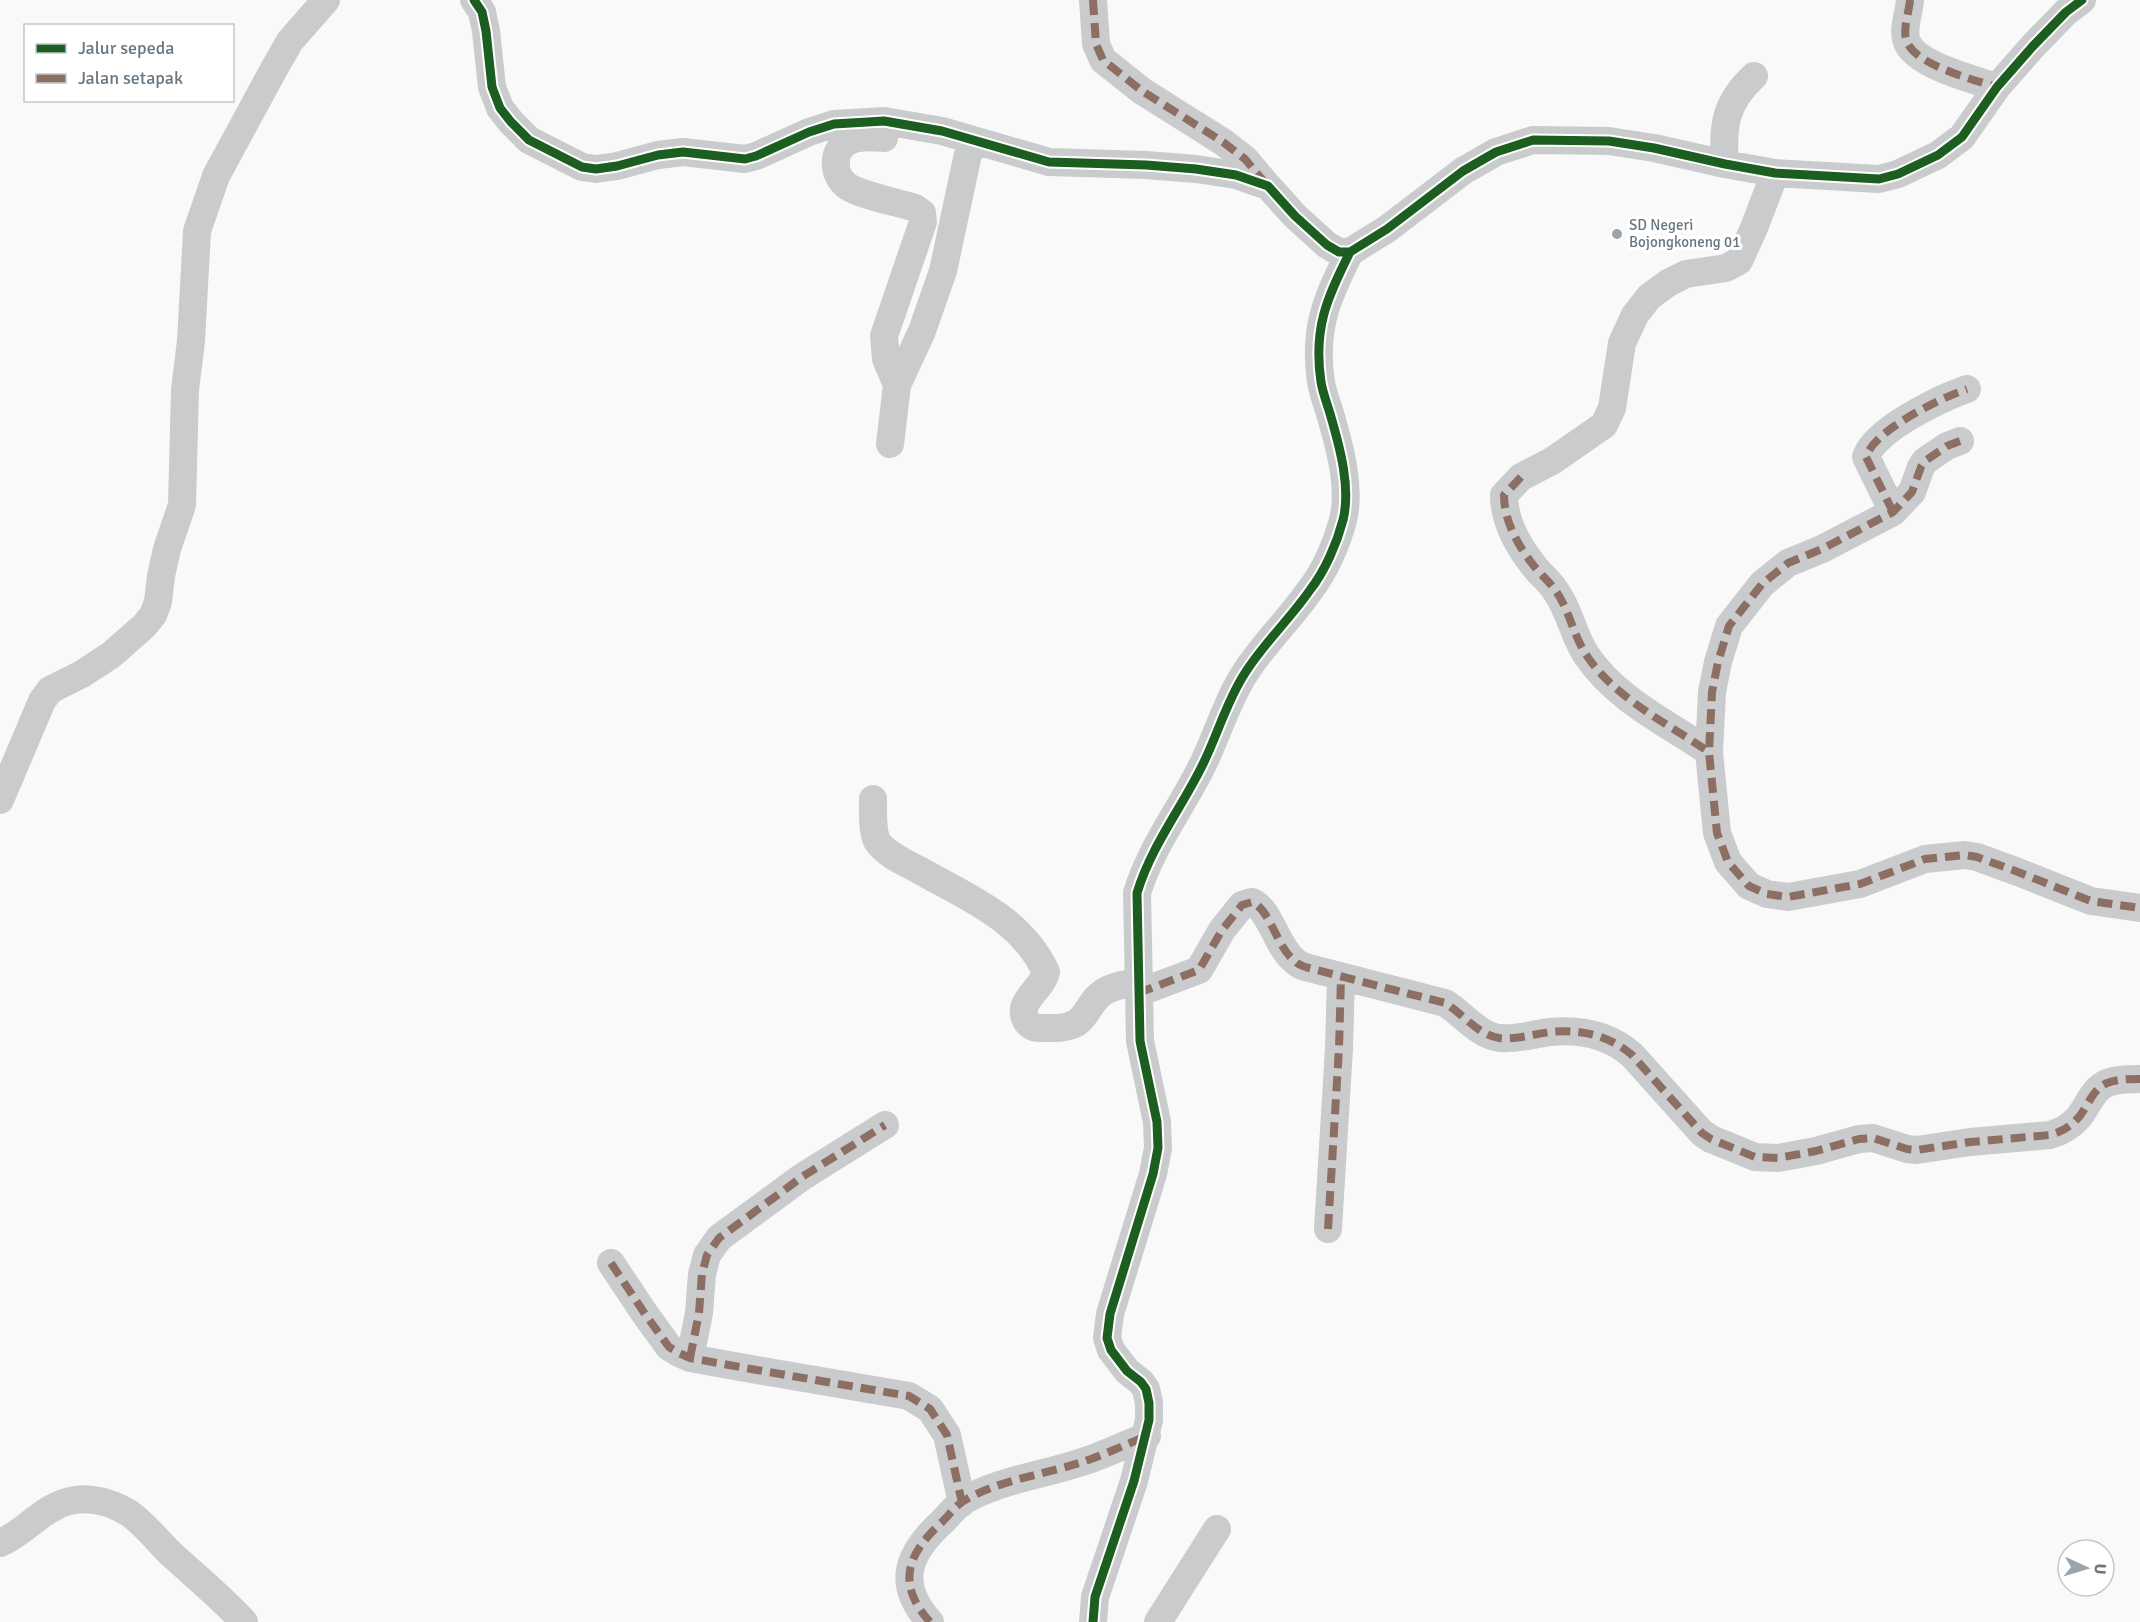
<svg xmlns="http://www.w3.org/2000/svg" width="2140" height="1622" font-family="Signika,sans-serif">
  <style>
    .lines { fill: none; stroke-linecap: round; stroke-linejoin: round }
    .minor { stroke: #cacbcc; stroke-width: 28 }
    .quiet { stroke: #8d6e63; stroke-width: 8; stroke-dasharray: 15 8; stroke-linecap: butt }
    .cycleway-casing { stroke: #fff; stroke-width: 13 }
    .cycleway { stroke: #1b5e20; stroke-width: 9 }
    .poi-dot { fill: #9aa4aa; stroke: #fff; stroke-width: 2 }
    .labels { text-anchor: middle; stroke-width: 6; stroke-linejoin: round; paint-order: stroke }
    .poi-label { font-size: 15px; fill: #677680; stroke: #fff; text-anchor: start }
  </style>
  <rect width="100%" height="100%" fill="#f9f9f9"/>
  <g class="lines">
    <path class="minor" d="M474,0L482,12L486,31L492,87L500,108L511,122L529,140L582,167L596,169L617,166L658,155L683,152L745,159L756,156L809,132L834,124L884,121L942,131L1049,162L1146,165L1196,169L1236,175L1268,186L1295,216L1327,245L1339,252H1350L1387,229L1463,171L1496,152L1533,140L1609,141L1654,148L1725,164L1775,173L1879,179L1898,174L1938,155L1962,137L1997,87L2033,46L2066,12L2082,0
      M1093,0L1096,44L1103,60L1142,91L1223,142L1245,159L1266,184
      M1910,0C1909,13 1902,30 1907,42C1916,65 1974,80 1997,87
      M884,138C873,137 858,135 847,142C831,152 833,176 847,186C862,196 897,202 915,208L922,213L923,222L884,336L886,359L897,385
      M1725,164C1722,126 1725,103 1754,76
      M1960,441L1947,446L1925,461L1921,467L1912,492L1893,512L1822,549L1788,563L1762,584L1729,626L1718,662L1712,692L1709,752L1717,833L1728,862L1749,886L1767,894L1788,897L1860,884L1925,859L1965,855L1977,857L2018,872L2091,901L2140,908
      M890,444L897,385L922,331L943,271L971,140
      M1893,512L1866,457C1874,430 1941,398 1967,389
      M1709,752C1667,723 1616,699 1587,656C1573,636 1570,610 1555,590C1549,581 1540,574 1534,566C1518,546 1504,521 1504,495L1521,477L1552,461L1604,425L1612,408L1622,343L1635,315L1649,297L1668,283L1686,274L1726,268L1739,261L1754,228L1775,173
      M873,799C873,811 872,830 877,841C885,854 906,863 919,870C968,898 1021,918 1046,972C1043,986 1028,994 1024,1008C1023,1014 1025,1021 1030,1025C1035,1029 1042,1028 1048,1028C1093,1030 1081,1004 1107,990C1116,985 1129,984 1139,981
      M0,800L42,701L50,690L82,674L111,655L144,626L153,615L158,602L161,576L167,549L182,505L185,390L191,341L197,231L216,176L274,69L290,41L326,0
      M1138,993L1199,970L1222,930L1242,905L1252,902C1271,910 1277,949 1296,962C1299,965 1305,967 1309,968L1445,1003C1463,1014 1478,1035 1499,1038C1516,1040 1533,1034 1550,1032C1580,1029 1609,1035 1632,1055L1702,1133L1711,1139L1755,1157L1778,1158L1816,1151L1859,1139L1873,1138L1907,1149L1917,1150L1970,1142L2050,1135C2061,1132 2070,1127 2078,1118C2088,1107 2092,1089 2107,1083C2118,1079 2129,1079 2140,1079
      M1328,1229L1339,1048L1341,977
      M611,1263L645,1314L669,1347L679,1353L690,1358L751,1369L909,1396L930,1409L947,1435L962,1503
      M690,1358L699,1313L702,1274L707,1255L719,1238L802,1177L885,1125
      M0,1543C27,1532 43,1505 75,1500C92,1497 112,1503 127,1512C140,1519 159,1542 170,1553C195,1576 221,1597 244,1622
      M930,1622C895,1583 908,1553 943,1521C949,1515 955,1507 962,1502C995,1481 1042,1475 1079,1463C1102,1456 1124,1445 1147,1436
      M1093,1622L1095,1597L1134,1481L1149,1420V1403L1146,1389L1141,1382L1127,1371L1111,1350L1107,1338L1110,1314L1153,1174L1158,1148L1157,1122L1140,1041L1137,893C1151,847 1180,810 1201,768C1217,737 1226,702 1245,673C1264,643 1290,619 1310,590C1325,571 1337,543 1343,520C1351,488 1340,448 1331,417C1328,406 1323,394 1321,382C1313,328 1327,298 1350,252
      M1158,1622L1217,1529"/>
    <path class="quiet" d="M1093,0L1096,44L1103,60L1142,91L1223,142L1245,159L1266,184
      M1910,0C1909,13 1902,30 1907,42C1916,65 1974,80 1997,87
      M1960,441L1947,446L1925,461L1921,467L1912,492L1893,512L1822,549L1788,563L1762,584L1729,626L1718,662L1712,692L1709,752L1717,833L1728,862L1749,886L1767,894L1788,897L1860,884L1925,859L1965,855L1977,857L2018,872L2091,901L2140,908
      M1521,477L1504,495C1504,521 1518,546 1534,566C1540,574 1549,581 1555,590C1570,610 1573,636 1587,656C1616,699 1667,723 1709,752
      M1893,512L1866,457C1874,430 1941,398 1967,389
      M1138,993L1199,970L1222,930L1242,905L1252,902C1271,910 1277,949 1296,962C1299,965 1305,967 1309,968L1445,1003C1463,1014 1478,1035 1499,1038C1516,1040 1533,1034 1550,1032C1580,1029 1609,1035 1632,1055L1702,1133L1711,1139L1755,1157L1778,1158L1816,1151L1859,1139L1873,1138L1907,1149L1917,1150L1970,1142L2050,1135C2061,1132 2070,1127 2078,1118C2088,1107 2092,1089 2107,1083C2118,1079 2129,1079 2140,1079
      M1328,1229L1339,1048L1341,977
      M611,1263L645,1314L669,1347L679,1353L690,1358L751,1369L909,1396L930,1409L947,1435L962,1503
      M690,1358L699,1313L702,1274L707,1255L719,1238L802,1177L885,1125
      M930,1622C895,1583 908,1553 943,1521C949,1515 955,1507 962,1502C995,1481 1042,1475 1079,1463C1102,1456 1124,1445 1147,1436"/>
    <g class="cycleway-casing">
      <path id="cycleway" d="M474,0L482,12L486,31L492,87L500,108L511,122L529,140L582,167L596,169L617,166L658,155L683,152L745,159L756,156L809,132L834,124L884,121L942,131L1049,162L1146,165L1196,169L1236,175L1268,186L1295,216L1327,245L1339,252H1350L1387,229L1463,171L1496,152L1533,140L1609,141L1654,148L1725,164L1775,173L1879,179L1898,174L1938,155L1962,137L1997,87L2033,46L2066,12L2082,0
        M1093,1622L1095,1597L1134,1481L1149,1420V1403L1146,1389L1141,1382L1127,1371L1111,1350L1107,1338L1110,1314L1153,1174L1158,1148L1157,1122L1140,1041L1137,893C1151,847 1180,810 1201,768C1217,737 1226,702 1245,673C1264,643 1290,619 1310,590C1325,571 1337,543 1343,520C1351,488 1340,448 1331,417C1328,406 1323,394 1321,382C1313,328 1327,298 1350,252"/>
    </g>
    <use href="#cycleway" class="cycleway"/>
  </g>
  <circle class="poi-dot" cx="1617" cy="234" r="6"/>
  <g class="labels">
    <g class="poi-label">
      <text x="1629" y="230">SD Negeri<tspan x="1629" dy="17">Bojongkoneng 01</tspan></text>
    </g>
  </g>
  <rect x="24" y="24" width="210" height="78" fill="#ffffff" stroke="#c2c8cc" stroke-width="1.5"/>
  <rect x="36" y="44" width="30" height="9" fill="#1b5e20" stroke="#c2c8cc" stroke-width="1.5"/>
  <text x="78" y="54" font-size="18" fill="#677680">Jalur sepeda</text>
  <rect x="36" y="74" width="30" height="9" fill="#8d6e63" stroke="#c2c8cc" stroke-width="1.5"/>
  <text x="78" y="84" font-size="18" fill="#677680">Jalan setapak</text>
  <g transform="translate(2086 1568) rotate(94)"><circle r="28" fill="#ffffff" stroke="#c2c8cc" stroke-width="1.5"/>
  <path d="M0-4.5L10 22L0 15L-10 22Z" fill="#9aa4aa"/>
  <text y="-9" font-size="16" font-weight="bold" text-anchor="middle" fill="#677680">U</text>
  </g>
</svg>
